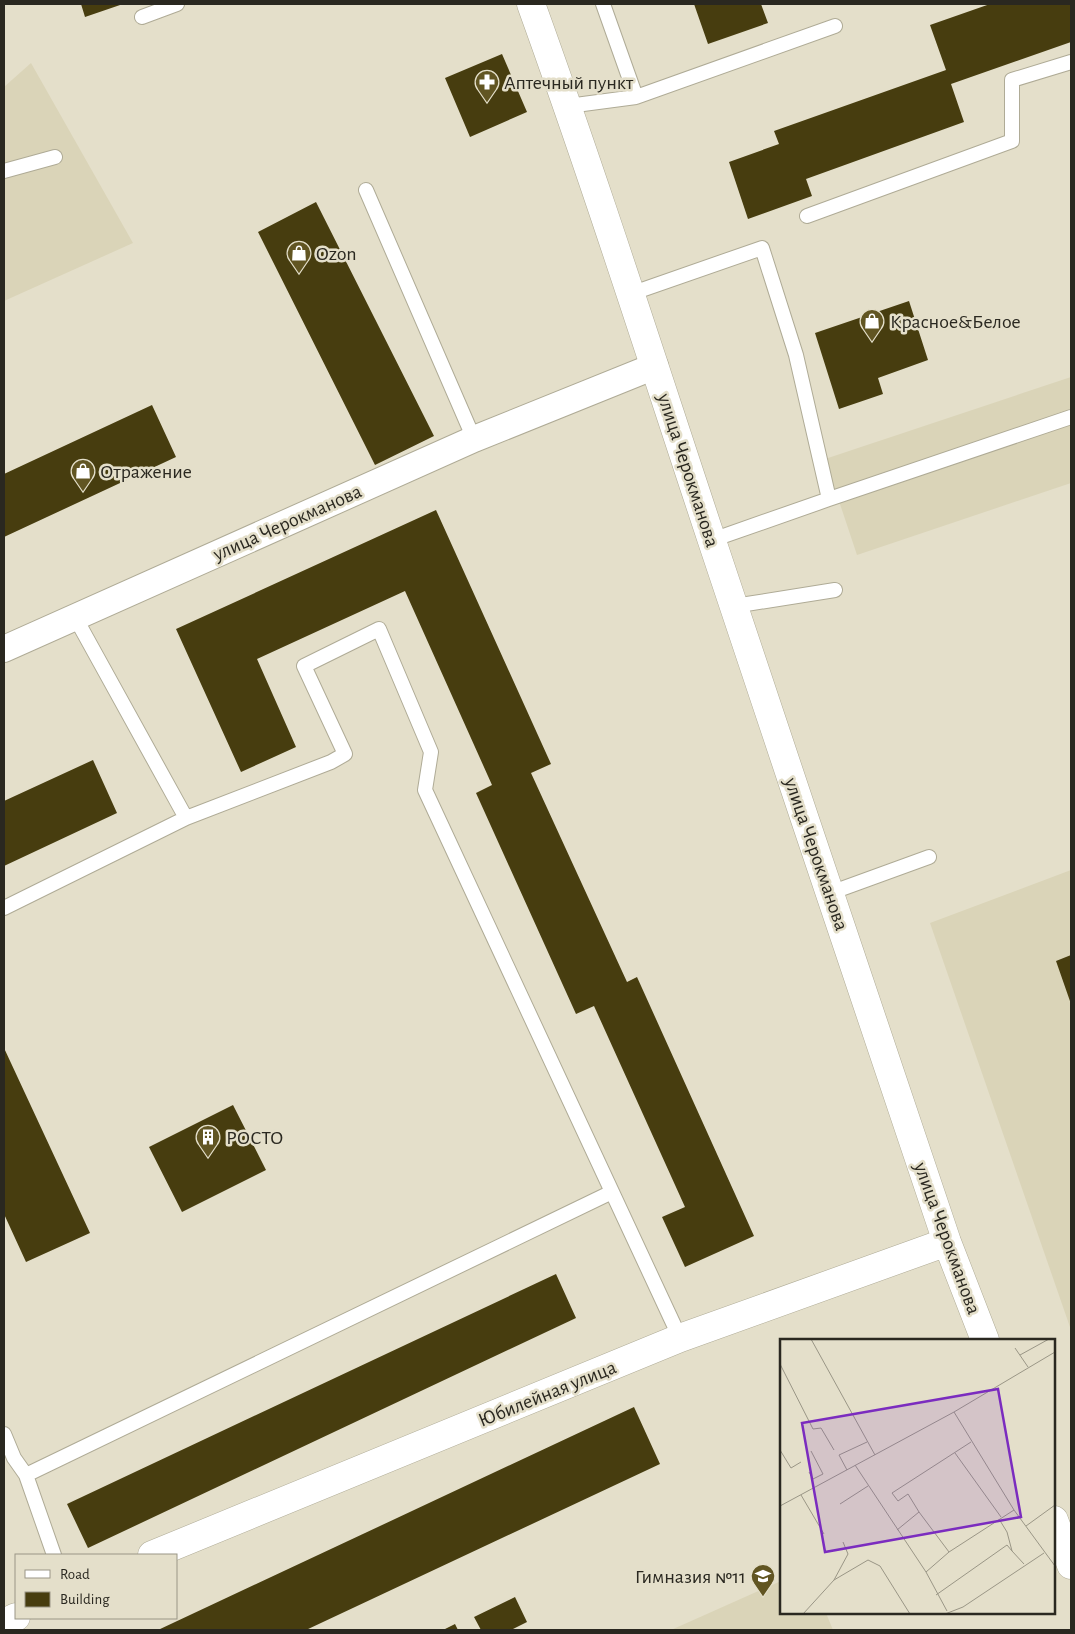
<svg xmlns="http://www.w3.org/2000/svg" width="1075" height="1634" font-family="'Alegreya Sans',sans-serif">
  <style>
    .built { fill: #dad4b8 }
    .building { fill: #473d0f }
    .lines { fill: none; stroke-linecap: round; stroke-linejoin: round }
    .service-casing { stroke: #afab96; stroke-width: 16 }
    .minor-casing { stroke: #afab96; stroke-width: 28 }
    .tertiary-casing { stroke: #afab96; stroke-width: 29 }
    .service { stroke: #fff; stroke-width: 14 }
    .minor { stroke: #fff; stroke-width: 26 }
    .tertiary { stroke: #fff; stroke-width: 28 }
    .labels { text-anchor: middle; stroke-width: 5; stroke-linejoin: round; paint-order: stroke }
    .poi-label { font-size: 20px; fill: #2a2820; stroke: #e4dfca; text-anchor: start }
    .street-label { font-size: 20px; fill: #2a2820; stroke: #e4dfca }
    .inset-road { fill: none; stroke: #9a9686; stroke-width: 1 }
    .view { fill: #7b2cbf; fill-opacity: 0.15; stroke: #7b2cbf; stroke-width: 2.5 }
    .inset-edge { fill: none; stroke: #2a2820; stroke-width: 2.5 }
  </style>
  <rect width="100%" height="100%" fill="#e4dfca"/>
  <path class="built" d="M31,63L133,243L4,301V87Z
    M1071,377V483L857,555L825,459Z
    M1071,870V1330L930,923Z
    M781,1581V1613H826L833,1630H671Z"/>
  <path class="building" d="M81,4H123L85,17Z
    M694,4H761L768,23L708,44Z
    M990,4H1071V42L951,84L964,122L806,179L812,196L748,219L729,162L779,144L774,131L946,70L930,25Z
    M502,54L527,112L470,137L445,78Z
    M316,202L434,436L375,465L258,232Z
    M909,301L928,360L878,378L883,394L839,409L815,333Z
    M152,405L176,457L4,537V474Z
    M436,510L551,764L531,773L627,982L637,977L754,1236L685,1267L662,1217L685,1207L594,1006L576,1014L476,793L492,785L405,591L257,659L296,747L241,772L176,629Z
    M93,760L117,813L4,866V801Z
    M1071,955V1004L1056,961Z
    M4,1048L90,1233L26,1262L4,1214Z
    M233,1105L266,1170L182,1212L149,1147Z
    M556,1274L576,1318L88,1548L67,1504Z
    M634,1407L660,1464L306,1630H158Z
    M515,1597L527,1622L511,1630H481L474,1617Z
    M455,1624L458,1630H443Z"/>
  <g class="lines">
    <g class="service-casing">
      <path id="service" d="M603,4L636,97L835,26
        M142,17L177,4
        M568,106L636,97
        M4,171L55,157
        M366,190L474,439
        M807,216L1012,141V80L1071,62
        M630,294L762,248L796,355L829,499
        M712,540L829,499L1071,417
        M734,606L835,590
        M186,818L331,762L345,754L304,666L379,629L431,752L425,790L680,1338
        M830,893L929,857
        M4,908L186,818L75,617
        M4,1434L14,1458L26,1475L54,1555
        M26,1475L612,1192"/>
    </g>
    <g class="minor-casing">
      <path id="minor" d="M4,649L474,439L655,366"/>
    </g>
    <g class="tertiary-casing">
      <path id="tertiary" d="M531,4C595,181 652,360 711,538C789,773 868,1007 947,1242L985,1340
        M1054,1520L1071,1565
        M152,1555L680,1338L947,1242
        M4,1623L16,1617"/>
    </g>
    <use href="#service" class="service"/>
    <use href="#minor" class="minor"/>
    <use href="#tertiary" class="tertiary"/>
  </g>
  <defs>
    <g id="pharmacy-pin" transform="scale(1.25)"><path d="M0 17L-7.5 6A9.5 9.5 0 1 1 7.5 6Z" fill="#615522" stroke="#e4dfca"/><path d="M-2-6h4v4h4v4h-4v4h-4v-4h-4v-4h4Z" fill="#fff"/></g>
    <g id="shop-pin" transform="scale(1.25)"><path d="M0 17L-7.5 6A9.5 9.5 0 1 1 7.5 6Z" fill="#615522" stroke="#e4dfca"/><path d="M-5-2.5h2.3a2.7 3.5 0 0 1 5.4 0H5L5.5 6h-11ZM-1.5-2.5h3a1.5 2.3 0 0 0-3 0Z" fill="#fff"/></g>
    <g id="building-pin" transform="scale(1.25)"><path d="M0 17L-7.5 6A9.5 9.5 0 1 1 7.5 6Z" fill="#615522" stroke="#e4dfca"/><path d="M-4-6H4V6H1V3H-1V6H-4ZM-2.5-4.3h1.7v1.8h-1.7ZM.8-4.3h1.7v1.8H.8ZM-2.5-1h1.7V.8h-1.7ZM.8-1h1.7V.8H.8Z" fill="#fff"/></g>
    <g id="school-pin" transform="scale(1.25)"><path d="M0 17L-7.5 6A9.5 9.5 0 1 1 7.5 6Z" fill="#615522" stroke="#e4dfca"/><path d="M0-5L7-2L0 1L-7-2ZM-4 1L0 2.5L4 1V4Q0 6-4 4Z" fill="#fff"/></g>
  </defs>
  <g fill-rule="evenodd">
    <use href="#pharmacy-pin" x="487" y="82"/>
    <use href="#shop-pin" x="299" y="253"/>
    <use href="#shop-pin" x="872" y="321"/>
    <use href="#shop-pin" x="83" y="471"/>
    <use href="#building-pin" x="208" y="1137"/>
    <use href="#school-pin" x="763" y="1576"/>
  </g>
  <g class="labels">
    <g class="poi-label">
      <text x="504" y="89">Аптечный пункт</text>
      <text x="316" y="260">Ozon</text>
      <text x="890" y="328">Красное&amp;Белое</text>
      <text x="100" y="478">Отражение</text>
      <text x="226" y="1144">РОСТО</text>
      <text x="746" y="1583" text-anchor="end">Гимназия №11</text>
    </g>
    <g class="street-label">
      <text transform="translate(689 470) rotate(72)" y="7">улица Черокманова</text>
      <text transform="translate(287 522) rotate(-24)" y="7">улица Черокманова</text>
      <text transform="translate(817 854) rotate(71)" y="7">улица Черокманова</text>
      <text transform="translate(948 1238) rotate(70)" y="7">улица Черокманова</text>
      <text transform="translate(547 1393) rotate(-22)" y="7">Юбилейная улица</text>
    </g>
  </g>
  <g transform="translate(780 1339)">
    <rect width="275" height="275" fill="#e4dfca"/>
    <path class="inset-road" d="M31,0L95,116M235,9L248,28M240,16L269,0M0,25L33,90L41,89L54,111M174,73L234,171L275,227M0,111L11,129L21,123M175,114L221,178M75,126L146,233L167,272M67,131L59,116L87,103M29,133L33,140L43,135L31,112M21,156L44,195M60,165L88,147M0,167L174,73L275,13M139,173L128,155L118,162L112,154L191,103M219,180L227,193L232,212L244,225M246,187L275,166M117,191L139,173L169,213M146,233L169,213L234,171M54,241L88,221L100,227L130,275M156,256L227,206L232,212M23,275L54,241L68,215L63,203M165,275L183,268L264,214"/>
    <path class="view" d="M218,50L241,178L45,213L22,84Z"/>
    <rect width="275" height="275" class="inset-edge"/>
  </g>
  <rect width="1075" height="1634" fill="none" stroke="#2a2820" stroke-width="10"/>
  <rect x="15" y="1554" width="162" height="65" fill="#e4dfca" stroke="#9a9686"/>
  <rect x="25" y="1570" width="25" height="8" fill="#ffffff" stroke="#9a9686"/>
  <text x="60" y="1579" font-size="15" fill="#2a2820">Road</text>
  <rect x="25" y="1592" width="25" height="15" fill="#473d0f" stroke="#9a9686"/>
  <text x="60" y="1604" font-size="15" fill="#2a2820">Building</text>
</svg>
